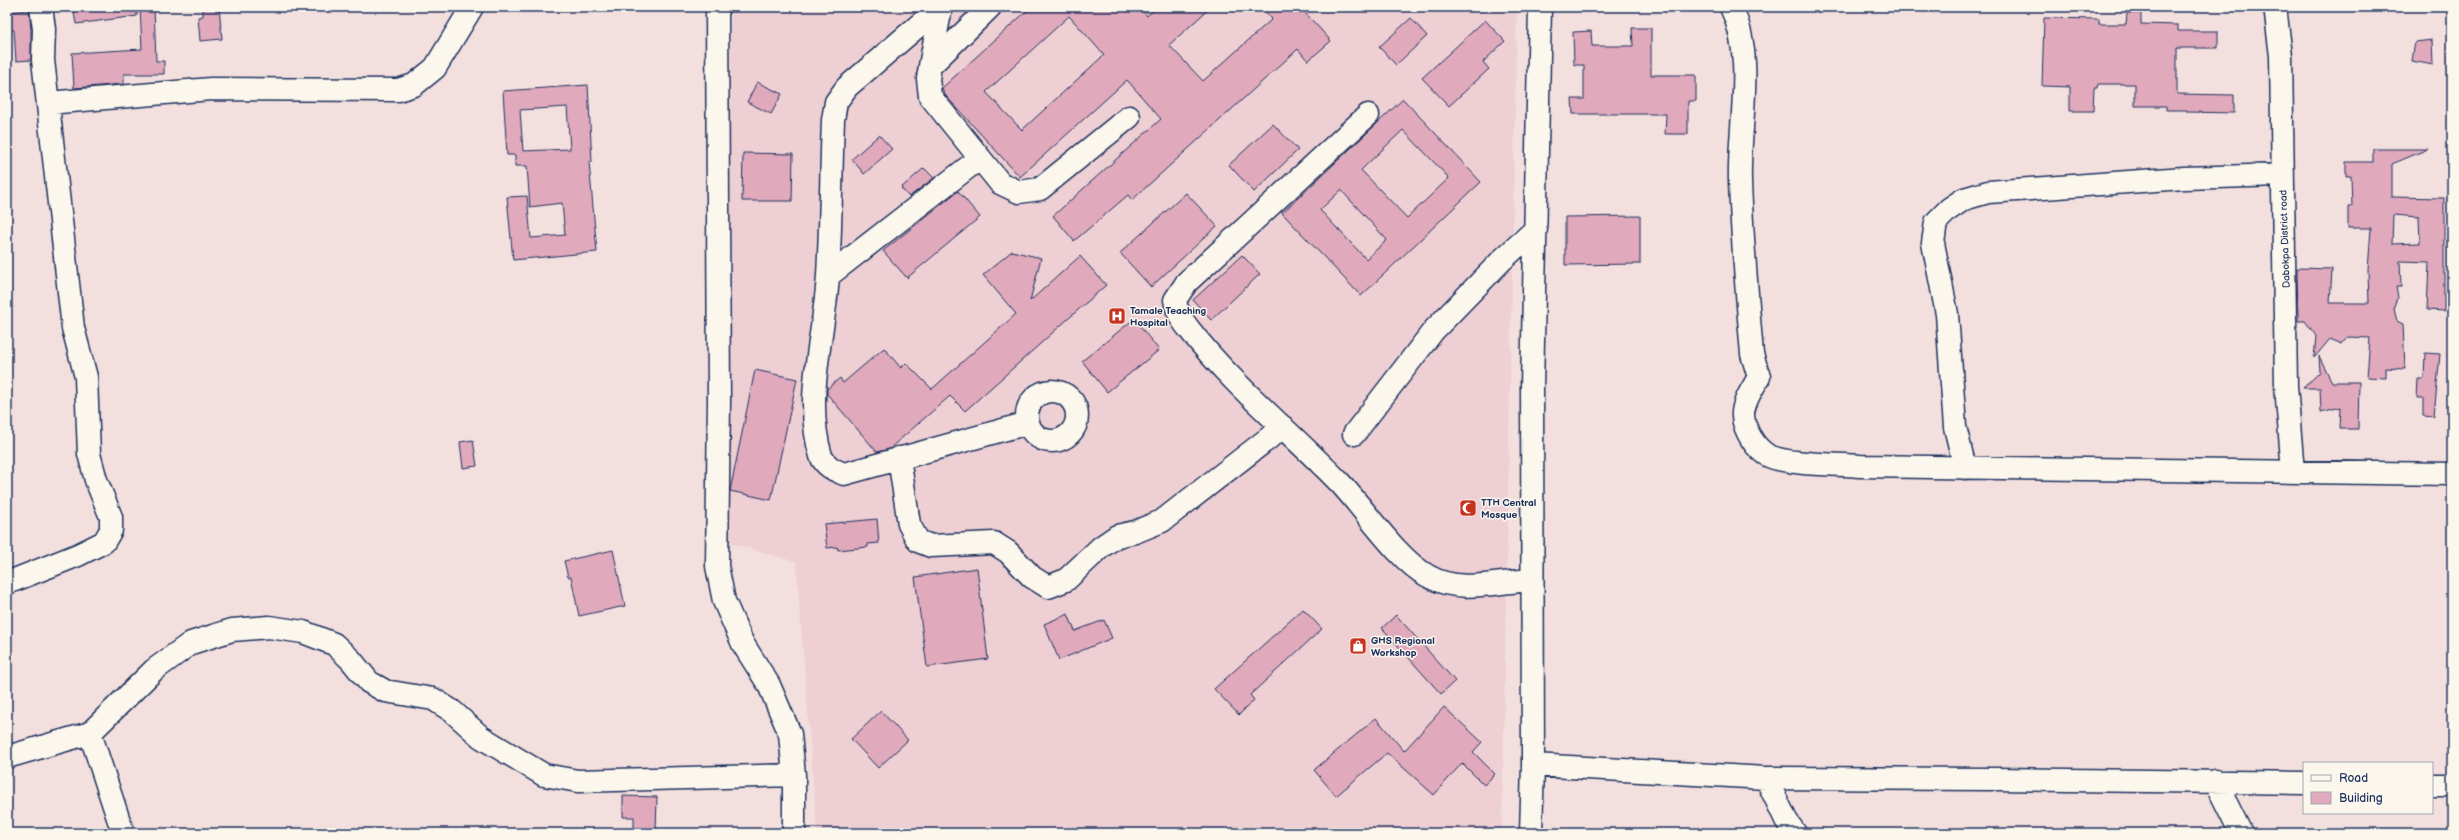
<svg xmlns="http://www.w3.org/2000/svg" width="2459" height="840" font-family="'Balsamiq Sans',sans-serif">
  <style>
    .built { fill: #eed0d4 }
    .building { fill: #e1a9bc; stroke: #1b2f5e; fill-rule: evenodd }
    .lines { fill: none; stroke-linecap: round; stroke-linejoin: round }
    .minor-casing { stroke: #1b2f5e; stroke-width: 25 }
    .minor { stroke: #fbf7ec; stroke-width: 22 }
    .labels { text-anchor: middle; stroke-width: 3; stroke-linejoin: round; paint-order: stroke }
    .street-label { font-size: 10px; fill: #1b2f5e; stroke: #fbf7ec }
    .poi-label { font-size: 10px; font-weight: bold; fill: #1b2f5e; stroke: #fbf7ec; text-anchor: start }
  </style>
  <rect width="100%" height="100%" fill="#f3e0de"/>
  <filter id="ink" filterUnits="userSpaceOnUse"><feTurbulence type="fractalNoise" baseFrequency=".025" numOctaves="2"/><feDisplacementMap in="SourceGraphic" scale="8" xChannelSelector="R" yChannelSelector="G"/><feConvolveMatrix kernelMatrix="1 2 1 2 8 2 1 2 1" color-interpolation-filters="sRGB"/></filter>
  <g filter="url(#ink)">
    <path class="built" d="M731,7H1517L1502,833H817L796,562L709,537L729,211Z"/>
    <path class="building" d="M73,7H137V16L76,24Z
      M140,7H154L156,61H164V74H124V84L74,88L72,53L142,49Z
      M203,7H219L222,39L200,41L198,17L203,16Z
      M1031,7H1139L1147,16L1157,7H1211L1169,45L1203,81L1272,19L1261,7H1300L1331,41L1308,61L1298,49L1132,200L1128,195L1074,241L1053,216L1161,119L1127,80L1020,177L945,95L942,88ZM1069,16L1104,55L1022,130L986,92Z
      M29,10L31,30V60L16,61L14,30L7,31V12Z
      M2127,13H2141V24L2178,25V31H2218V48H2177V94L2234,95V113L2187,112V110H2166V106H2135V84H2098L2097,88H2094L2093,111H2070V87L2042,86L2044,18L2099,19V24H2126Z
      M1411,18L1427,36L1396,65L1379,47Z
      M1485,20L1505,41L1483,62L1489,69L1449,106L1422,78Z
      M1632,28H1651V75H1696V101H1688V134H1665L1666,114H1573L1572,99H1584V65H1574L1573,32L1591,31L1592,46H1633Z
      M2432,40L2433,65L2412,61L2415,42Z
      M757,82L782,94L771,114L747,102Z
      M588,85L592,162H589L597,252L513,260L507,197L527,196L531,238L565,235L562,203L530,207L527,166H515V155H507L503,91ZM567,107L570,149L523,151L520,110Z
      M1403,99L1481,182L1361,296L1282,213ZM1403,130L1449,178L1407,218L1361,170ZM1341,190L1387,240L1366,259L1320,210Z
      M1273,124L1298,150L1254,192L1229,165Z
      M879,135L892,149L864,174L852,159Z
      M2373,149H2428L2392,164V197L2444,198V311L2427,310L2429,262L2400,261L2401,287H2396L2398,298L2394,309L2397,321L2403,324L2405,369L2386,368V378L2367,377L2370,338L2348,337L2342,344L2330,339L2314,358L2316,336L2305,321H2298L2297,268L2332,269L2330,303H2369L2368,270L2371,228H2348V207H2352L2351,176H2346V162H2373ZM2393,215L2419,217L2420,243L2392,244Z
      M743,153L793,154L792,201H742Z
      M924,168L934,178L909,197L901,188Z
      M958,191L980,217L907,278L883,251Z
      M1186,193L1217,226L1151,287L1120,253Z
      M1640,216V264L1565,265V217Z
      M1012,251L1041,258L1030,301L1080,256L1106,285L965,411L950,396L889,449L877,452L827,394V389L840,378L843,383L884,348L901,368L906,363L932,389L1016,314L983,275Z
      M1242,255L1260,274L1211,320L1193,300Z
      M1134,319L1159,350L1107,392L1082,361Z
      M2425,353L2440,354L2434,416L2423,415V398H2417L2418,379H2424Z
      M2319,356L2332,382H2359L2358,429H2340L2341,407L2321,412L2320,388H2303L2320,372Z
      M755,370L797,379L771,500L730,491Z
      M473,440L477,466L463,468L460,442Z
      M877,519L879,543L868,544V547L838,550L837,547L827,548L824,524Z
      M613,550L625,606L579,616L571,577H568L564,561Z
      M977,568L988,659L927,667L915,577Z
      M1303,609L1322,629L1250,695L1254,700L1239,715L1214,689Z
      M1068,614L1075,631L1104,620L1112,638L1059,660L1044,624Z
      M1396,615L1455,681L1441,694L1382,628Z
      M1444,707L1482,742L1473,752L1495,774L1484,785L1462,763L1434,795L1387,753L1336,796L1314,770L1376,718L1404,751Z
      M881,711L908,740L878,768L851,739Z
      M623,796L657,797L656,833H634V817H623Z"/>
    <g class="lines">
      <g class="minor-casing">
        <path id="minor" d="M717,7L719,401L717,566L724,601L743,644L769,685L790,734L794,775V833
          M940,7L847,87L836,102L833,120C831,172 831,223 828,275C825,334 803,398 821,456C825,466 834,470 844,474L1028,423
          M990,7L930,66L928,79L930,96L1000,183L1019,192L1040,189L1129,117
          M1731,7C1756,57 1738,127 1740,181C1742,239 1747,296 1752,354L1759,377C1753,388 1742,403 1743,416C1744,430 1756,450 1769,456C1789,465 1836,464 1860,466L2452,474
          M2275,7L2281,56L2286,386L2293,472
          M930,66L941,7
          M48,103L211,89L398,90L414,85L435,68L472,7
          M1368,115L1187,282L1175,300C1177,312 1181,319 1189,329C1233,386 1291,432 1341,484C1366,511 1398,560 1428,576C1459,594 1497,582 1531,580
          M828,276L980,158
          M1027 416a25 25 0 1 1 50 0a25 25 0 1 1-50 0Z
          M1354,434L1434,330L1502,260L1536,229
          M899,458L909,524L918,541L931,546L994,543L1008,552L1032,577L1048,587L1066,580L1101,547L1117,536L1135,532L1162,521L1283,427
          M1965,468L1955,427L1947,314L1933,243L1936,222L1949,209L1964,199L1988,192L2184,178L2282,175
          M7,583L78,555L104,542L111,530V517L96,480L89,454L86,377L73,328L43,60L44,29L41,7
          M90,733L123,833
          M7,757L90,733L154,670L191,643L232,630L269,627L303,632L334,644L351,660L369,682L385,691L433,699L452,711L481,737L544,775L578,781L794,775
          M1533,765L1766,778L1993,779L2304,783
          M1766,778L1786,820L1795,833
          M2215,781L2241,833
          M2432,785H2452
          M1531,833L1533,765L1532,388L1540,7"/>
      </g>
      <use href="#minor" class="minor"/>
    </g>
  </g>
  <defs>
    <g id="hospital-square" transform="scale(0.9)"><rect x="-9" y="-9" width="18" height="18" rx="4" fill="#c8321e" stroke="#fbf7ec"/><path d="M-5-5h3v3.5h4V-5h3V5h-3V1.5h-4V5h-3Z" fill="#fff"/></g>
    <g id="mosque-square" transform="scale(0.9)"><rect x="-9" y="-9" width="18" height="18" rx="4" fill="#c8321e" stroke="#fbf7ec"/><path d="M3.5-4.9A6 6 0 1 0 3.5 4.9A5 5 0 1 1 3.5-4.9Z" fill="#fff"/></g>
    <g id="shop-square" transform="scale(0.9)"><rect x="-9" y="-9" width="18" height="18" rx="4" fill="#c8321e" stroke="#fbf7ec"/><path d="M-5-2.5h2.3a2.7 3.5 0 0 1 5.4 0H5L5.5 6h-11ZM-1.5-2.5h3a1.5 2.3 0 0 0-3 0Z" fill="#fff"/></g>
  </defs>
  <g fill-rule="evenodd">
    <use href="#hospital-square" x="1117" y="316"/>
    <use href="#mosque-square" x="1468" y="508"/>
    <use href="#shop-square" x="1358" y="646"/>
  </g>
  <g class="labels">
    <g class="street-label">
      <text transform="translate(2284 239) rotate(-92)" y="4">Dabokpa District road</text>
    </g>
    <g class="poi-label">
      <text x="1130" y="314">Tamale Teaching<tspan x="1130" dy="12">Hospital</tspan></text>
      <text x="1481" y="506">TTH Central<tspan x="1481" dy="12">Mosque</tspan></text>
      <text x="1371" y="644">GHS Regional<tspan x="1371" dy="12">Workshop</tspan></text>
    </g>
  </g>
  <rect width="2459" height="840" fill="none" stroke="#fbf7ec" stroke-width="24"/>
  <rect x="12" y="12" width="2435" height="816" fill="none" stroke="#1b2f5e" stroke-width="1.5" filter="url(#ink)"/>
  <rect x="2303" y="762" width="130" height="52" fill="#fbf7ec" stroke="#a1a7b3"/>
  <rect x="2311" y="775" width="20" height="6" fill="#fbf7ec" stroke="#a1a7b3"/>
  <text x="2339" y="782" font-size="12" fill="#1b2f5e">Road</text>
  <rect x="2311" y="792" width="20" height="12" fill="#e1a9bc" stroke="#a1a7b3"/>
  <text x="2339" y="802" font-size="12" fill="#1b2f5e">Building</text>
</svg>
